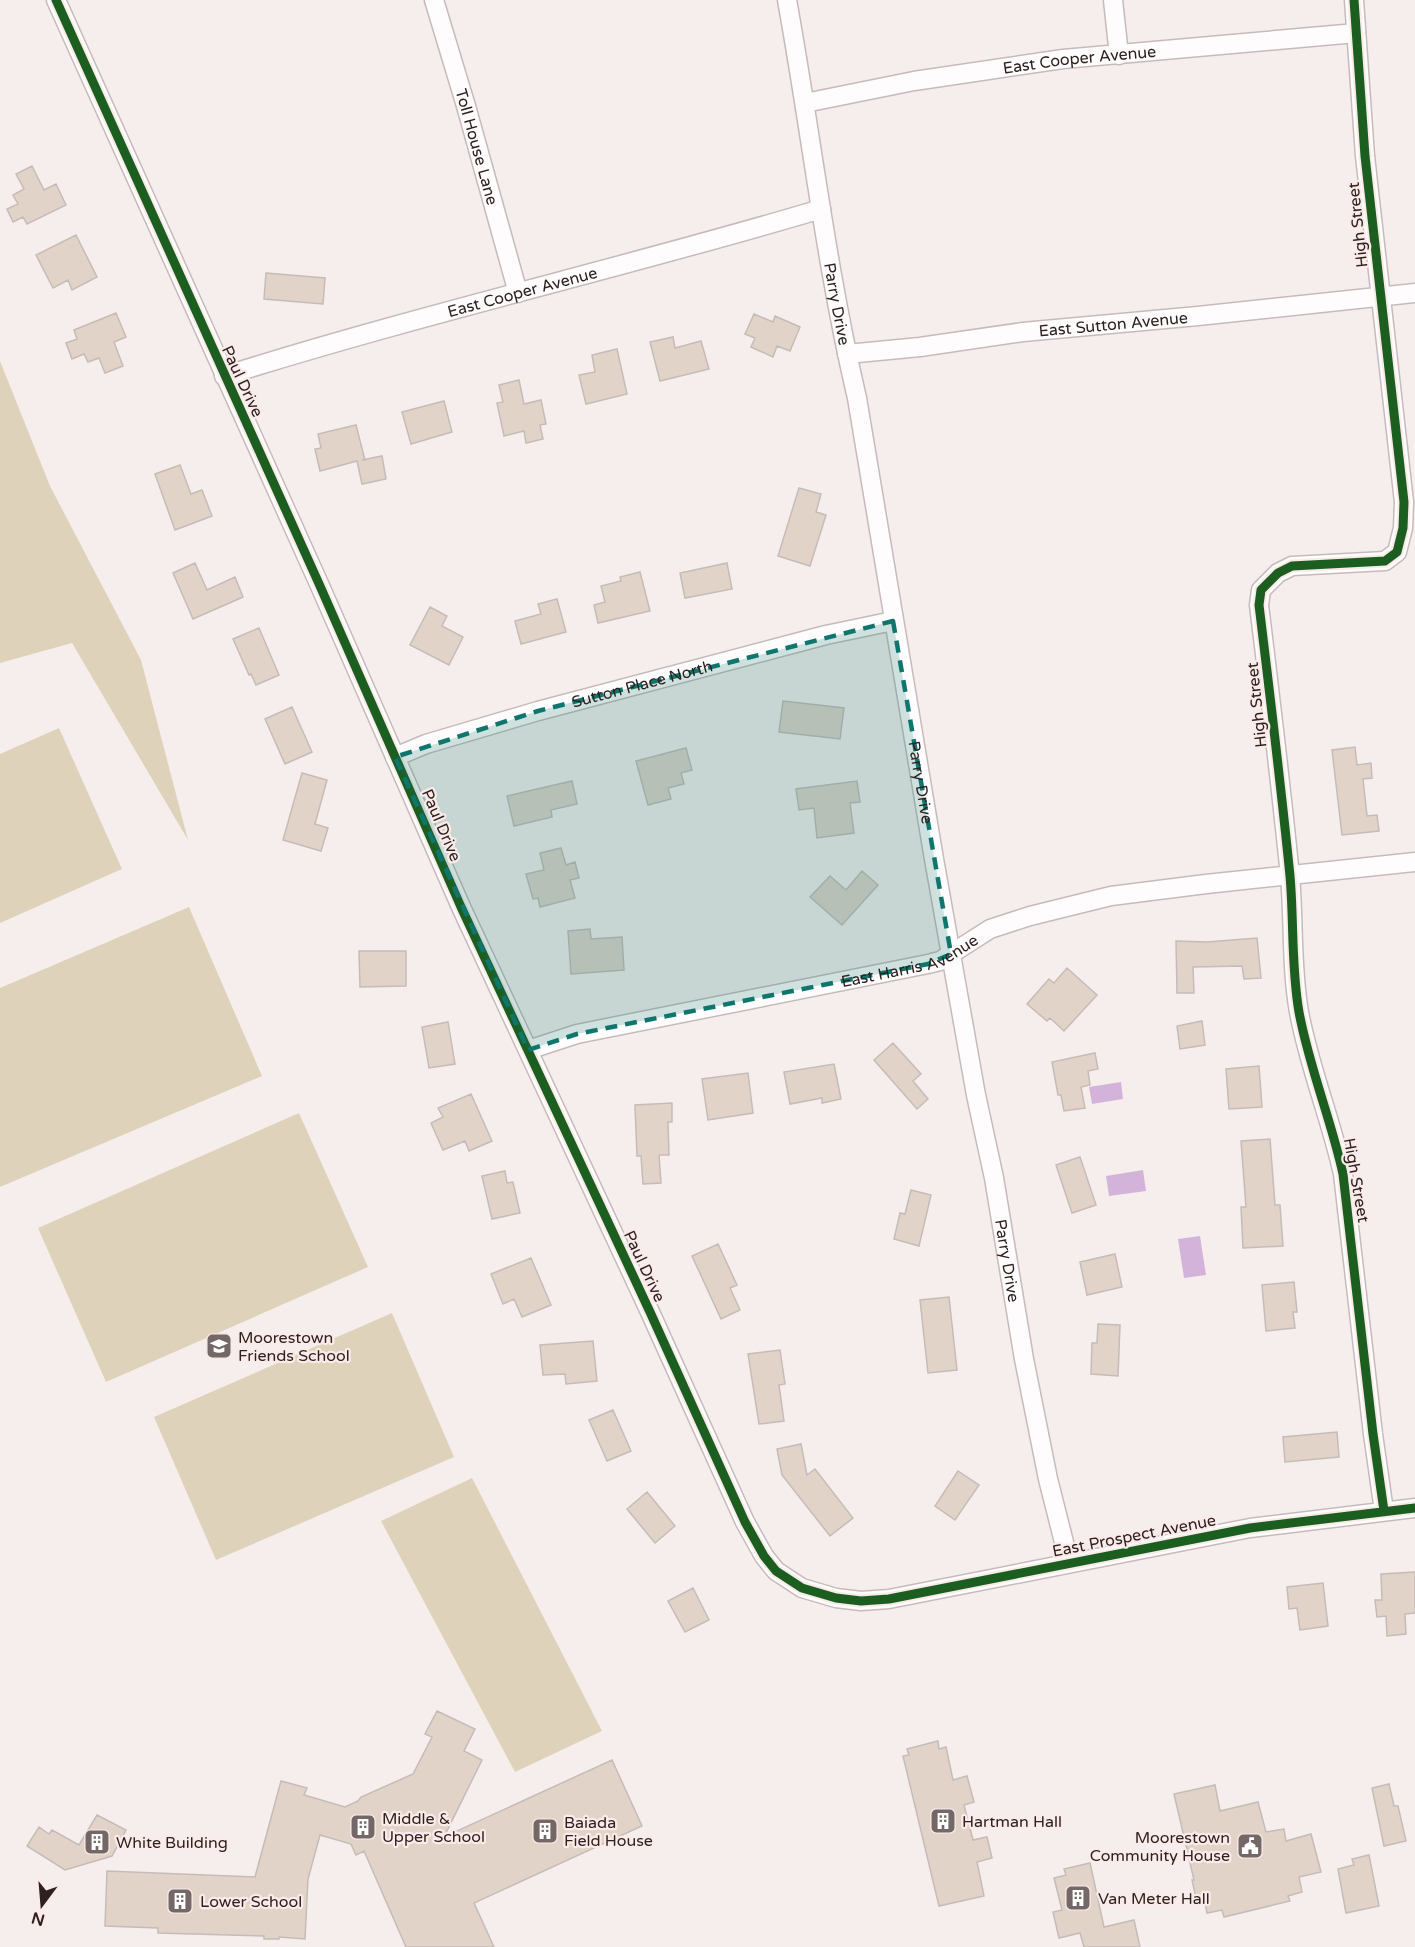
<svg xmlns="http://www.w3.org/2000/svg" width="1415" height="1947" font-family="'Varela Round',sans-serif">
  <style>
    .green { fill: #ded3ba }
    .water { fill: #d4b3db }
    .building { fill: #e2d3c9; stroke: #c5bcb8; stroke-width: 1.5 }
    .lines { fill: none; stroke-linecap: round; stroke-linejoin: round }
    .minor-casing { stroke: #c6bbba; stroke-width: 21 }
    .minor { stroke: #fefcfc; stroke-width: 18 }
    .cycleway-casing { stroke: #faebe9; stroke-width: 13 }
    .cycleway { stroke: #1b5e20; stroke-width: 9 }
    .marked { fill: #0f766e; fill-opacity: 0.2; stroke: #0f766e; stroke-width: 4.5; stroke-dasharray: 12 8; stroke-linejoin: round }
    .labels { text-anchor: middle; stroke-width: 4.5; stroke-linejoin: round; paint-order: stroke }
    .street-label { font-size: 16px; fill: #2d201e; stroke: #faebe9 }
    .poi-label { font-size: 16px; fill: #2d201e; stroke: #faebe9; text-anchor: start }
  </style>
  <rect width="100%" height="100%" fill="#f6eeed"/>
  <path class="green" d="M0,361L50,486L141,660L188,840L72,643L0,663Z
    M59,728L122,869L0,923V754Z
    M189,907L262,1076L0,1187V988Z
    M299,1113L368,1267L106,1382L38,1228Z
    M392,1313L454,1457L216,1560L154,1417Z
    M472,1478L602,1731L515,1772L381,1521Z"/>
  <path class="water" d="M1121,1082L1123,1099L1092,1104L1089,1087Z
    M1143,1170L1146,1191L1109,1196L1106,1176Z
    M1200,1236L1206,1275L1184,1278L1178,1239Z"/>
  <path class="building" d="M32,166L44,190L56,184L66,205L27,224L23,217L13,222L7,209L18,204L13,195L24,189L16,174Z
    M76,235L97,277L72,290L68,280L53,288L36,255Z
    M266,273L325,278L323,304L264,299Z
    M116,313L126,337L114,342L123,366L105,373L99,358L88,362L84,354L72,359L66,343L77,339L74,330Z
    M754,314L773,322L775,316L800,327L790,351L777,346L773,357L751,347L755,338L745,334Z
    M673,337L675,348L701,341L709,369L660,381L650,342Z
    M617,349L627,394L586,404L579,375L595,372L592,355Z
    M519,380L524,404L541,400L546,424L540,425L543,439L526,443L524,431L504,436L497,403L503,402L499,385Z
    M444,401L452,432L411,444L402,412Z
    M356,425L365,460H362L382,456L386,479L362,484L357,461L320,471L315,449L321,448L318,434Z
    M180,465L191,494L202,490L212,516L175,530L155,474Z
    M799,488L821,494L816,512L826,515L810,566L778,556Z
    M195,563L207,590L235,577L243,597L193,619L173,573Z
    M727,563L732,589L685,598L680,573Z
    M640,572L650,611L598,623L594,605L605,602L601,586L621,581L620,577Z
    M557,599L566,632L521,644L515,621L541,614L538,604Z
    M430,607L447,616L442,626L463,637L449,665L410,645Z
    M259,628L279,675L256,685L251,674L249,675L233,639Z
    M783,701L844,708L840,739L779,732Z
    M292,707L312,752L285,764L265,719Z
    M1355,747L1357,765L1371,763L1372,778L1363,779L1367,816L1377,815L1379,831L1342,835L1332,750Z
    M686,748L692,770L681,773L684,784L668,788L671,799L648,805L636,761Z
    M302,773L327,780L315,824L328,828L321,851L283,840Z
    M572,781L577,804L551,810L552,817L514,826L507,796Z
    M857,781L860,802L850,803L854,833L817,838L814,808L799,810L796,789Z
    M561,848L566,865L575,862L579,878L570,880L575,898L540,907L538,898L533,899L526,874L544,870L540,853Z
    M862,871L878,885L842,925L810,897L830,876L846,890Z
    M590,929L591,939L622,937L624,970L571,974L568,931Z
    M1257,938L1261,978L1244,979L1242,966L1193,967L1194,993H1177L1176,941L1207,942Z
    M359,951H406V986L360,987Z
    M1067,968L1097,995L1064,1031L1050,1018L1047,1021L1027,1004L1049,979L1054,983Z
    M1202,1021L1205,1045L1180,1049L1177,1026Z
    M448,1022L455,1064L429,1068L422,1027Z
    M893,1043L921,1074L913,1081L928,1099L917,1109L874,1060Z
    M1095,1053L1098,1069L1088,1071L1090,1085L1081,1087L1085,1108L1064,1111L1061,1095H1058L1052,1062Z
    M834,1064L841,1099L822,1103V1098L790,1104L784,1072Z
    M1259,1066L1262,1107L1229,1109L1226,1069Z
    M748,1073L753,1113L708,1120L702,1079Z
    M471,1094L492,1141L469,1151L465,1141L443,1150L431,1123L443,1117L438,1108Z
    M672,1103V1122H668L669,1155H659L661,1183L643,1184L641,1156H637L635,1105Z
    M1270,1139L1275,1205H1280L1283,1246L1243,1248L1241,1207H1246L1241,1141Z
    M1080,1157L1096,1205L1072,1213L1056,1165Z
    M505,1171L507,1183L513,1182L520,1213L492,1219L482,1176Z
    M911,1190L931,1195L919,1246L894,1239L900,1213L905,1214Z
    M718,1244L737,1285L730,1288L740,1310L721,1319L692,1256Z
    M1115,1254L1122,1287L1087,1295L1080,1262Z
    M531,1258L551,1305L522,1317L514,1299L503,1304L491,1274Z
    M1294,1282L1297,1312H1293L1295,1328L1266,1331L1262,1285Z
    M949,1297L957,1370L928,1373L920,1300Z
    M1098,1324L1120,1325L1118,1376L1091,1374L1092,1343H1097Z
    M593,1341L597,1381L566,1384L565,1374L543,1375L540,1345Z
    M780,1350L785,1384L779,1385L784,1421L759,1424L748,1354Z
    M613,1410L631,1451L607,1461L589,1420Z
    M1337,1432L1339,1457L1285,1462L1283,1437Z
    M801,1444L807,1475L815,1469L853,1518L830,1536L782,1475L777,1449Z
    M958,1471L979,1485L955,1520L935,1506Z
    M647,1492L675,1526L655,1543L627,1509Z
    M1415,1572V1613L1405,1614L1406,1634L1387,1636L1386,1616L1377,1617L1375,1600H1382L1381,1574Z
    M1323,1583L1328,1626L1300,1630L1297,1608L1289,1609L1287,1587Z
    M693,1588L709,1620L685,1632L668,1601Z
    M437,1711L475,1729L464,1751L482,1760L444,1837L612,1760L642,1826L474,1903L494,1947H406L364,1851L356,1855L351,1844L320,1835L308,1879L305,1939L279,1937V1939H264V1936L158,1933V1928L105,1926L107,1871L255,1877L281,1781L307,1788L304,1795L345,1807L358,1801L361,1797L413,1774L432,1737L425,1734Z
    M938,1741L939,1749L946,1747L953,1780L967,1776L974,1802L964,1805L973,1840L987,1837L992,1858L977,1862L984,1896L939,1906L903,1756L909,1755L907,1749Z
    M1389,1784L1394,1806H1398L1406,1841L1384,1846L1372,1788Z
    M1215,1785L1220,1811L1258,1802L1266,1832L1284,1829L1286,1841L1311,1834L1321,1872L1299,1877L1302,1892L1288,1896L1290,1901L1224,1917L1222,1910L1207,1913L1204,1897L1196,1898L1192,1880H1194L1174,1794Z
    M97,1815L126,1830L112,1856L65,1870L27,1846L39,1827L49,1834L52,1830L79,1845Z
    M1369,1855L1379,1906L1346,1913L1338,1869L1354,1865L1352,1859Z
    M1090,1863L1104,1927L1134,1920L1140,1947H1084L1080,1933L1059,1938L1053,1912L1062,1910L1054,1878L1066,1875L1064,1869Z"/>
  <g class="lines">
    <g class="minor-casing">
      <g id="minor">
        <path d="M56,0L320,586L461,907L650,1312L745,1522L764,1556L776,1571L802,1588L836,1598L861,1601L889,1599L1250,1528L1415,1508"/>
        <path id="s1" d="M434,0L466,106L518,293"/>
        <path id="s2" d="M787,0C811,132 826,267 857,398L934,859L976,1095L994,1178L1024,1359L1048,1479L1069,1562"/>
        <path d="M1113,0L1119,55"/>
        <path d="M1354,0L1365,156L1404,502L1403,528L1397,552L1385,561L1292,566L1278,573L1261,590L1259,605C1270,695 1281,786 1290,876C1294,921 1291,967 1299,1012C1309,1067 1331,1119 1343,1174L1373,1434L1384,1511"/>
        <path id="s3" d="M805,103L914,81L1063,59L1356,33"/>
        <path id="s4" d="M847,354L920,347L1023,332L1198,316L1415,293"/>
        <path id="s5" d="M224,376C421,314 623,268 821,209"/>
        <path id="s6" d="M395,757L426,744L538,711L826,635L893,621"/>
        <path id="s7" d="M528,1050L577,1034L928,964L940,961L990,929L1030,916L1111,896L1206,884L1415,862"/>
      </g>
    </g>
    <use href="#minor" class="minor"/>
    <g class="cycleway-casing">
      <path id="cycleway" d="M56,0L320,586L461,907L650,1312L745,1522L764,1556L776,1571L802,1588L836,1598L861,1601L889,1599L1250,1528L1415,1508
        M1354,0L1365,156L1404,502L1403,528L1397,552L1385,561L1292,566L1278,573L1261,590L1259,605C1270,695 1281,786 1290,876C1294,921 1291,967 1299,1012C1309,1067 1331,1119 1343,1174L1373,1434L1384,1511"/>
    </g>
    <use href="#cycleway" class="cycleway"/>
  </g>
  <path class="marked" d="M893,621L951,954L928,964L577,1034L528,1050L395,757L538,711Z"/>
  <defs>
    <g id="school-square" transform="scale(1.35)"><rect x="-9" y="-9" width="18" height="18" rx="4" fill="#736866" stroke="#faebe9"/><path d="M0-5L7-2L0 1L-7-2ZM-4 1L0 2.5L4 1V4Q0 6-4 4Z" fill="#fff"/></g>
    <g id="building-square" transform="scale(1.35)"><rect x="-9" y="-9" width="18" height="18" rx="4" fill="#736866" stroke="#faebe9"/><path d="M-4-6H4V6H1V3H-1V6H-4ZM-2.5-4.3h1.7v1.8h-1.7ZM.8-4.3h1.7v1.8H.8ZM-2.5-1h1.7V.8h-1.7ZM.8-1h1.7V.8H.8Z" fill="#fff"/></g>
    <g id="civic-square" transform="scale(1.35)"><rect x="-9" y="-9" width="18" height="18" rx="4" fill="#736866" stroke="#faebe9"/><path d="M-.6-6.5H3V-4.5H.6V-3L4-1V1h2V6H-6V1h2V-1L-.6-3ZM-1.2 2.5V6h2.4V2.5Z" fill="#fff"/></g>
  </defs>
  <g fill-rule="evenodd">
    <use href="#school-square" x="219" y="1346"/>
    <use href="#building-square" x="943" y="1821"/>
    <use href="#building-square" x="363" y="1827"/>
    <use href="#building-square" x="545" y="1831"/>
    <use href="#building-square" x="97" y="1842"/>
    <use href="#civic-square" x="1250" y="1846"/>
    <use href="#building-square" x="1078" y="1898"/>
    <use href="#building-square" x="180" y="1901"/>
  </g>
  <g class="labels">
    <g class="street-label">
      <text dy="6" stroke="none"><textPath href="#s3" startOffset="278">East Cooper Avenue</textPath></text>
      <text dy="6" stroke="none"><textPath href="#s1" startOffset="153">Toll House Lane</textPath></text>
      <text transform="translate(1357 225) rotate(-96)" y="6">High Street</text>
      <text dy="6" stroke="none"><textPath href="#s5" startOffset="310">East Cooper Avenue</textPath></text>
      <text dy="6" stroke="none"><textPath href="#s2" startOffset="308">Parry Drive</textPath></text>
      <text dy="6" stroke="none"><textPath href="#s4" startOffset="268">East Sutton Avenue</textPath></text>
      <text transform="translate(243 381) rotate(65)" y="6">Paul Drive</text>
      <text dy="6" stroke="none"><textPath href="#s6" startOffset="258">Sutton Place North</textPath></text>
      <text transform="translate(1256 705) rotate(-96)" y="6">High Street</text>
      <text dy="6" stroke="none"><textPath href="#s2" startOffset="794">Parry Drive</textPath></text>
      <text transform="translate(442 825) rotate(67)" y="6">Paul Drive</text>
      <text dy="6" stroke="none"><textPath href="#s7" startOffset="393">East Harris Avenue</textPath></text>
      <text transform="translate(1357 1180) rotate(80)" y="6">High Street</text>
      <text dy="6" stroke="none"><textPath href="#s2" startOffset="1280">Parry Drive</textPath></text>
      <text transform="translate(645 1266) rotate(65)" y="6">Paul Drive</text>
      <text transform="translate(1134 1535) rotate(-11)" y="6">East Prospect Avenue</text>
    </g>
    <g class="poi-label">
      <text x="238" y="1343">Moorestown<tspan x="238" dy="18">Friends School</tspan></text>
      <text x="382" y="1824">Middle &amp;<tspan x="382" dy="18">Upper School</tspan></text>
      <text x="962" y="1827">Hartman Hall</text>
      <text x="564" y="1828">Baiada<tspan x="564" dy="18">Field House</tspan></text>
      <text x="1230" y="1843" text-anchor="end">Moorestown<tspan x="1230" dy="18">Community House</tspan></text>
      <text x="116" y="1848">White Building</text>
      <text x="1098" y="1904">Van Meter Hall</text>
      <text x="200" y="1907">Lower School</text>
    </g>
  </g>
  <g transform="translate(42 1905) rotate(196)" stroke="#faebe9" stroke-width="4.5" paint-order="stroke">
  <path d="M0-4.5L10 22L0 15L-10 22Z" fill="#2d201e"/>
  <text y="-9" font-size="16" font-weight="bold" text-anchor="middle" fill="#2d201e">N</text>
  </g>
</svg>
